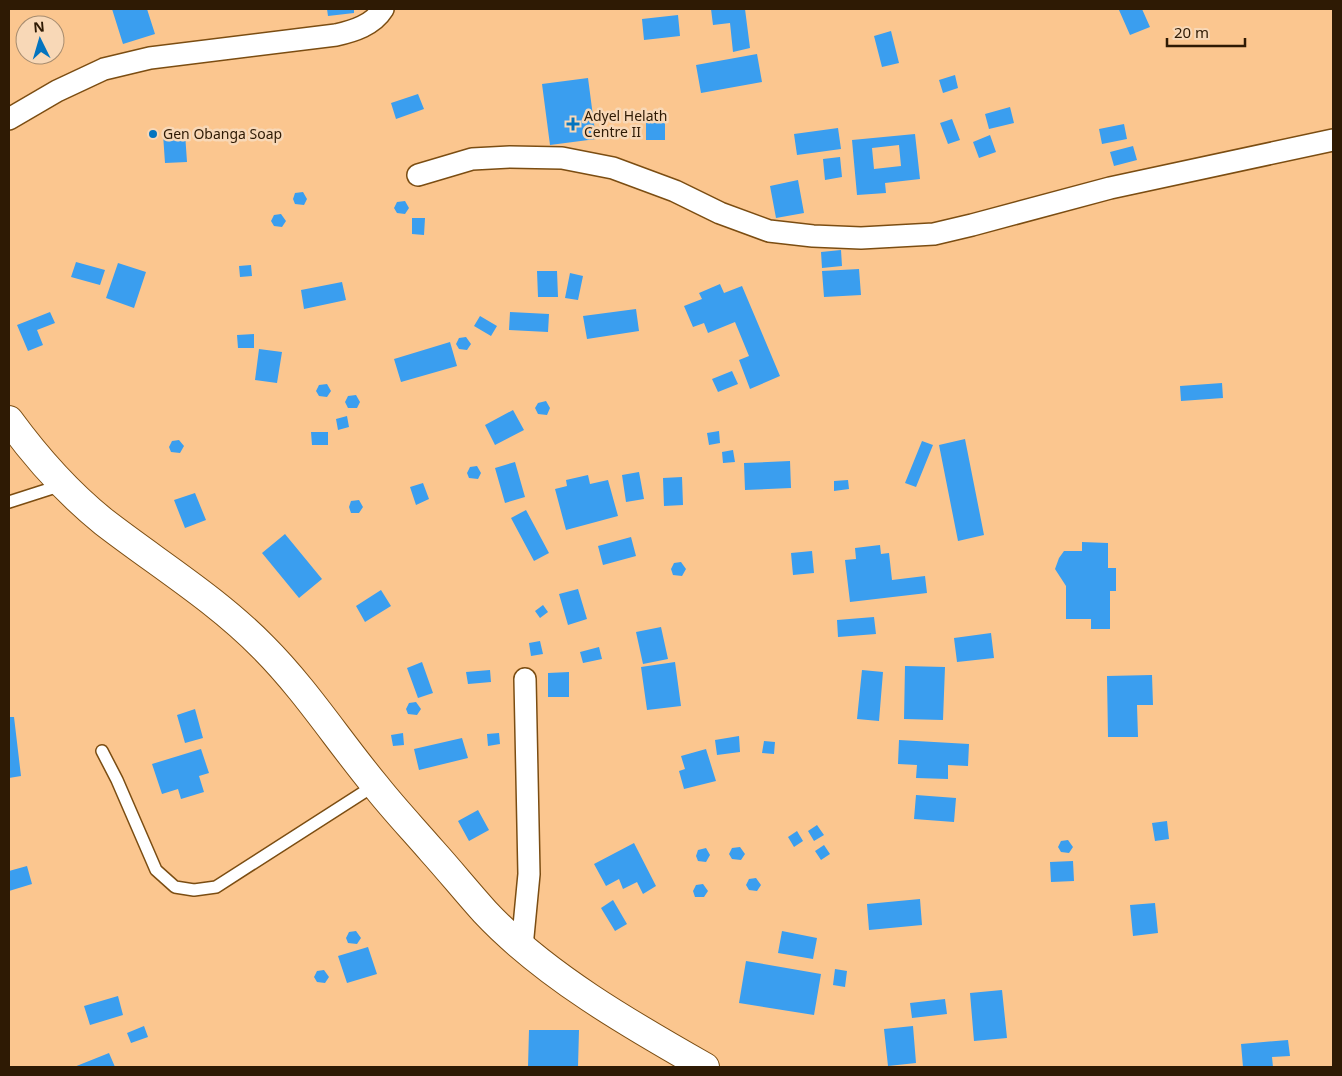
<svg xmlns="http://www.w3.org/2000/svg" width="1342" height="1076" font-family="'Noto Sans',sans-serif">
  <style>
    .building { fill: #3a9eef; fill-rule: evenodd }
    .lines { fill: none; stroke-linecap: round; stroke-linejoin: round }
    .service-casing { stroke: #7b4d12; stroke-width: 14 }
    .minor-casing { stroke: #7b4d12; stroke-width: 24 }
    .tertiary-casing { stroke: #7b4d12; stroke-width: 30 }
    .service { stroke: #fff; stroke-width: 11 }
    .minor { stroke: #fff; stroke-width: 21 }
    .tertiary { stroke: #fff; stroke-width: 28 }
    .poi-dot { fill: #0374bf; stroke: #f8d8b7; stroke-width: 2 }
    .labels { text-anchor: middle; stroke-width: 5; stroke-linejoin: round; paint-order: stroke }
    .poi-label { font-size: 14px; fill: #2e1a04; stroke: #f8d8b7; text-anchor: start }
  </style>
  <rect width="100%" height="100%" fill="#fbc68f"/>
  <path class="building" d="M112,9H147L155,34L123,44Z
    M327,9H354V13L328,16Z
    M711,9H745L750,48L733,52L730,23L713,25Z
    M1122,9H1142L1150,27L1130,35L1119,10Z
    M678,15L680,36L644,40L642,19Z
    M891,31L899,63L882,67L874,36Z
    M757,54L762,82L701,93L696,65Z
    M955,75L958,88L943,93L939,80Z
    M588,78L596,139L550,145L542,84Z
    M418,94L424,109L396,119L391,103Z
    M1010,107L1014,123L989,129L985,114Z
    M646,113H665V140H646Z
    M952,119L960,140L948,144L940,123Z
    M1124,124L1127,139L1102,144L1099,129Z
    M838,128L841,149L797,155L794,134Z
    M185,133L187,162L165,163L163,134Z
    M915,134L920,179L885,183L886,193L857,195L852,140ZM899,145L901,166L874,169L872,148Z
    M990,135L996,152L979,158L973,142Z
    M1133,146L1137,160L1114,166L1110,152Z
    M840,157L842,177L825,180L823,159Z
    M798,180L804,213L776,218L770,186Z
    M303,192L307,199L304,205L295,204L293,199L295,193Z
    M405,201L409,208L405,214L397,213L394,208L397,202Z
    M281,214L286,221L282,227L274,226L271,221L274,215Z
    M412,218H425L424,235L412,234Z
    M841,250L842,266L822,268L821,252Z
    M76,262L105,270L100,285L71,277Z
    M118,263L146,272L134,308L106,298Z
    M251,265L252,276L240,277L239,266Z
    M859,269L861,295L824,297L822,271Z
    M537,271H557L558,297H538Z
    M570,273L583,276L578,300L565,298Z
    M342,282L346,300L304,309L301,290Z
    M720,284L724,293L742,286L780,376L750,389L739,360L749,356L735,322L708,333L704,323L693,327L684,306L702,299L699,293Z
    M636,309L639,331L587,339L583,316Z
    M50,312L55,323L37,330L43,345L28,351L17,325Z
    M510,312L549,314L548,332L509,330Z
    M480,316L497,326L491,336L474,326Z
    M254,334V348H238L237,335Z
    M466,337L471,344L467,350L459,349L456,344L459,338Z
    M450,342L457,366L401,382L394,359Z
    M259,349L282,352L277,383L255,380Z
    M732,371L738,384L718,392L712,379Z
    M1222,383L1223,398L1181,401L1180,386Z
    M327,384L331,391L327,397L319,396L316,391L319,385Z
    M356,395L360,402L357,408H348L345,402L348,396Z
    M546,401L550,408L547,415L538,414L535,408L538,403Z
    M513,410L524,430L495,445L485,425Z
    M347,416L349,427L338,430L336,419Z
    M719,431L720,443L709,445L707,433Z
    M311,432H328V445H312Z
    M965,439L984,535L958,541L939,445Z
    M179,440L184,446L180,453L171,452L169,447L172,441Z
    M922,441L933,445L916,487L905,483Z
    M733,450L735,462L723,463L722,452Z
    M790,461L791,488L745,490L744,463Z
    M515,462L525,497L505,503L495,468Z
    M477,466L481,473L478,479L469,478L467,473L470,467Z
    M639,472L644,499L626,502L622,475Z
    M588,475L590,484L608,480L618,516L566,530L555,489L567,486L566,480Z
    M682,477L683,505L664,506L663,478Z
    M848,480L849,489L834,491V481Z
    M423,483L429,499L416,505L410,487Z
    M195,493L206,520L185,528L174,500Z
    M359,500L363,507L359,513H351L349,507L351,501Z
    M526,510L549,553L534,561L511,518Z
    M285,534L322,579L299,598L262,553Z
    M631,537L636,556L603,565L598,546Z
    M1082,542L1108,543V568H1116V591H1110V629H1091V619H1066V586L1055,569L1059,558L1064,551H1082Z
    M880,545L881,554L889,553L892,580L925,576L927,593L850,602L845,560L856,559L855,548Z
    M812,551L814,573L793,575L791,553Z
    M681,562L686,569L682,576L673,575L671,569L674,563Z
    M578,589L587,619L568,625L559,594Z
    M381,590L391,606L365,622L356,606Z
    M543,605L548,612L540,618L535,611Z
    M874,617L876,634L838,637L837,620Z
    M661,627L668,659L643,664L636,632Z
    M991,633L994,658L957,662L954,638Z
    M540,641L543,654L531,656L529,643Z
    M599,647L602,659L583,663L580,652Z
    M422,662L433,693L418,698L407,668Z
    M675,662L681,706L647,710L641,667Z
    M905,666L945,667L943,720L904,719Z
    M490,670L491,682L468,684L466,672Z
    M862,670L883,672L879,721L857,719Z
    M569,672V697H548V673Z
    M1152,675L1153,705H1137L1138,737H1108L1107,676Z
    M416,702L421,709L417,715L408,714L406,709L409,703Z
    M195,709L203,738L185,743L177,715Z
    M9,717H14L21,776L9,778Z
    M403,733L404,745L393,746L391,735Z
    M499,733L500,744L488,746L487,734Z
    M739,736L740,752L717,755L715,740Z
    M462,738L468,758L419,770L414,749Z
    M899,740L969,744L968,766L948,765V779L916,778L917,765L898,764Z
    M764,741L775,742L774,754L762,753Z
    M201,749L209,773L199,776L204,792L181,799L178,789L162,794L152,764Z
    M706,749L716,781L684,789L679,771L685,769L681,756Z
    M916,795L956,798L954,822L914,819Z
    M478,810L489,830L469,841L458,821Z
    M1167,821L1169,839L1155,841L1152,823Z
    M817,825L824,835L814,841L808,831Z
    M797,831L803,841L794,847L788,837Z
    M1068,840L1073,847L1069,853L1061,852L1058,847L1061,841Z
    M634,843L656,886L643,894L637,882L623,889L619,879L606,886L594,864Z
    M824,845L830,854L821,860L815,851Z
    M740,847L745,854L741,860L732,859L729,854L732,848Z
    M706,848L710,855L706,862L698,861L696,856L698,850Z
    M1073,861L1074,881L1051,882L1050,862Z
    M27,866L32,884L9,891V871Z
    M756,878L761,885L757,891L749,890L746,885L749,879Z
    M703,884L708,891L704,897H695L693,891L696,885Z
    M920,899L922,925L869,930L867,904Z
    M613,900L627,924L615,931L601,908Z
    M1155,903L1158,933L1133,936L1130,905Z
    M356,931L361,938L357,944L348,943L346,938L349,932Z
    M782,931L817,938L813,959L778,953Z
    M368,947L377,974L347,983L338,956Z
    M746,961L821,974L814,1015L739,1003Z
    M835,969L847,971L845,987L833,985Z
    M324,970L329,977L325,983L317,982L314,977L317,971Z
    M1002,990L1007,1038L974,1041L970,993Z
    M118,996L123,1015L90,1025L84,1006Z
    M945,999L947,1014L912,1018L910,1003Z
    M144,1026L148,1037L131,1043L127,1033Z
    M913,1026L916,1063L888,1066L884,1029Z
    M529,1030H579L578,1067H528Z
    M1288,1040L1290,1056L1272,1057L1273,1067H1243L1241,1044Z
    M109,1053L115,1067H74Z"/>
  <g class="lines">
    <g class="service-casing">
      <path id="service" d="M9,502L62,485
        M102,751L117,780L156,870L175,887L194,890L216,887L375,785"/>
    </g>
    <g class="minor-casing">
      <path id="minor" d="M9,119L57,91L104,69L150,58L336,35C354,31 373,25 383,9
        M418,175L472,159L510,157L562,158L613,168L675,191L720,213L769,231L813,236L861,238L934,234L972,225L1110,188L1333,140
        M522,947L529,874L525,679"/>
    </g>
    <g class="tertiary-casing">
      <path id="tertiary" d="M9,420C36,457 68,493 104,522C157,563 216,599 263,647C305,689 337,739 375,785C393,808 413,829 432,851C450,871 467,892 485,912C544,975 631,1025 705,1067"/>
    </g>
    <use href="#service" class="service"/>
    <use href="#minor" class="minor"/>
    <use href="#tertiary" class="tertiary"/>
  </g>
  <g class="poi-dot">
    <path d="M570.5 116.5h5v5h5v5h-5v5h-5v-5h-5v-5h5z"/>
    <circle cx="153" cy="134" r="5"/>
  </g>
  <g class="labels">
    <g class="poi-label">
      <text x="584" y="121">Adyel Helath<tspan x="584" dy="16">Centre II</tspan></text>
      <text x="163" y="139">Gen Obanga Soap</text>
    </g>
  </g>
  <rect width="1342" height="1076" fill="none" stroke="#2e1a04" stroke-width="20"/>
  <g transform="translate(40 40) rotate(355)"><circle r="24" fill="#f8d8b7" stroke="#a78c6f"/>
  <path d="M0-4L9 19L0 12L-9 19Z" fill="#0374bf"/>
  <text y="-8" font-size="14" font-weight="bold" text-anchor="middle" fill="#2e1a04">N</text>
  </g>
  <path d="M1167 38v8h78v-8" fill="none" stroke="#2e1a04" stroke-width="2.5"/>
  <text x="1174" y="38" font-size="15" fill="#2e1a04" stroke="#f8d8b7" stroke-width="4" paint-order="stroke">20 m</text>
</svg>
